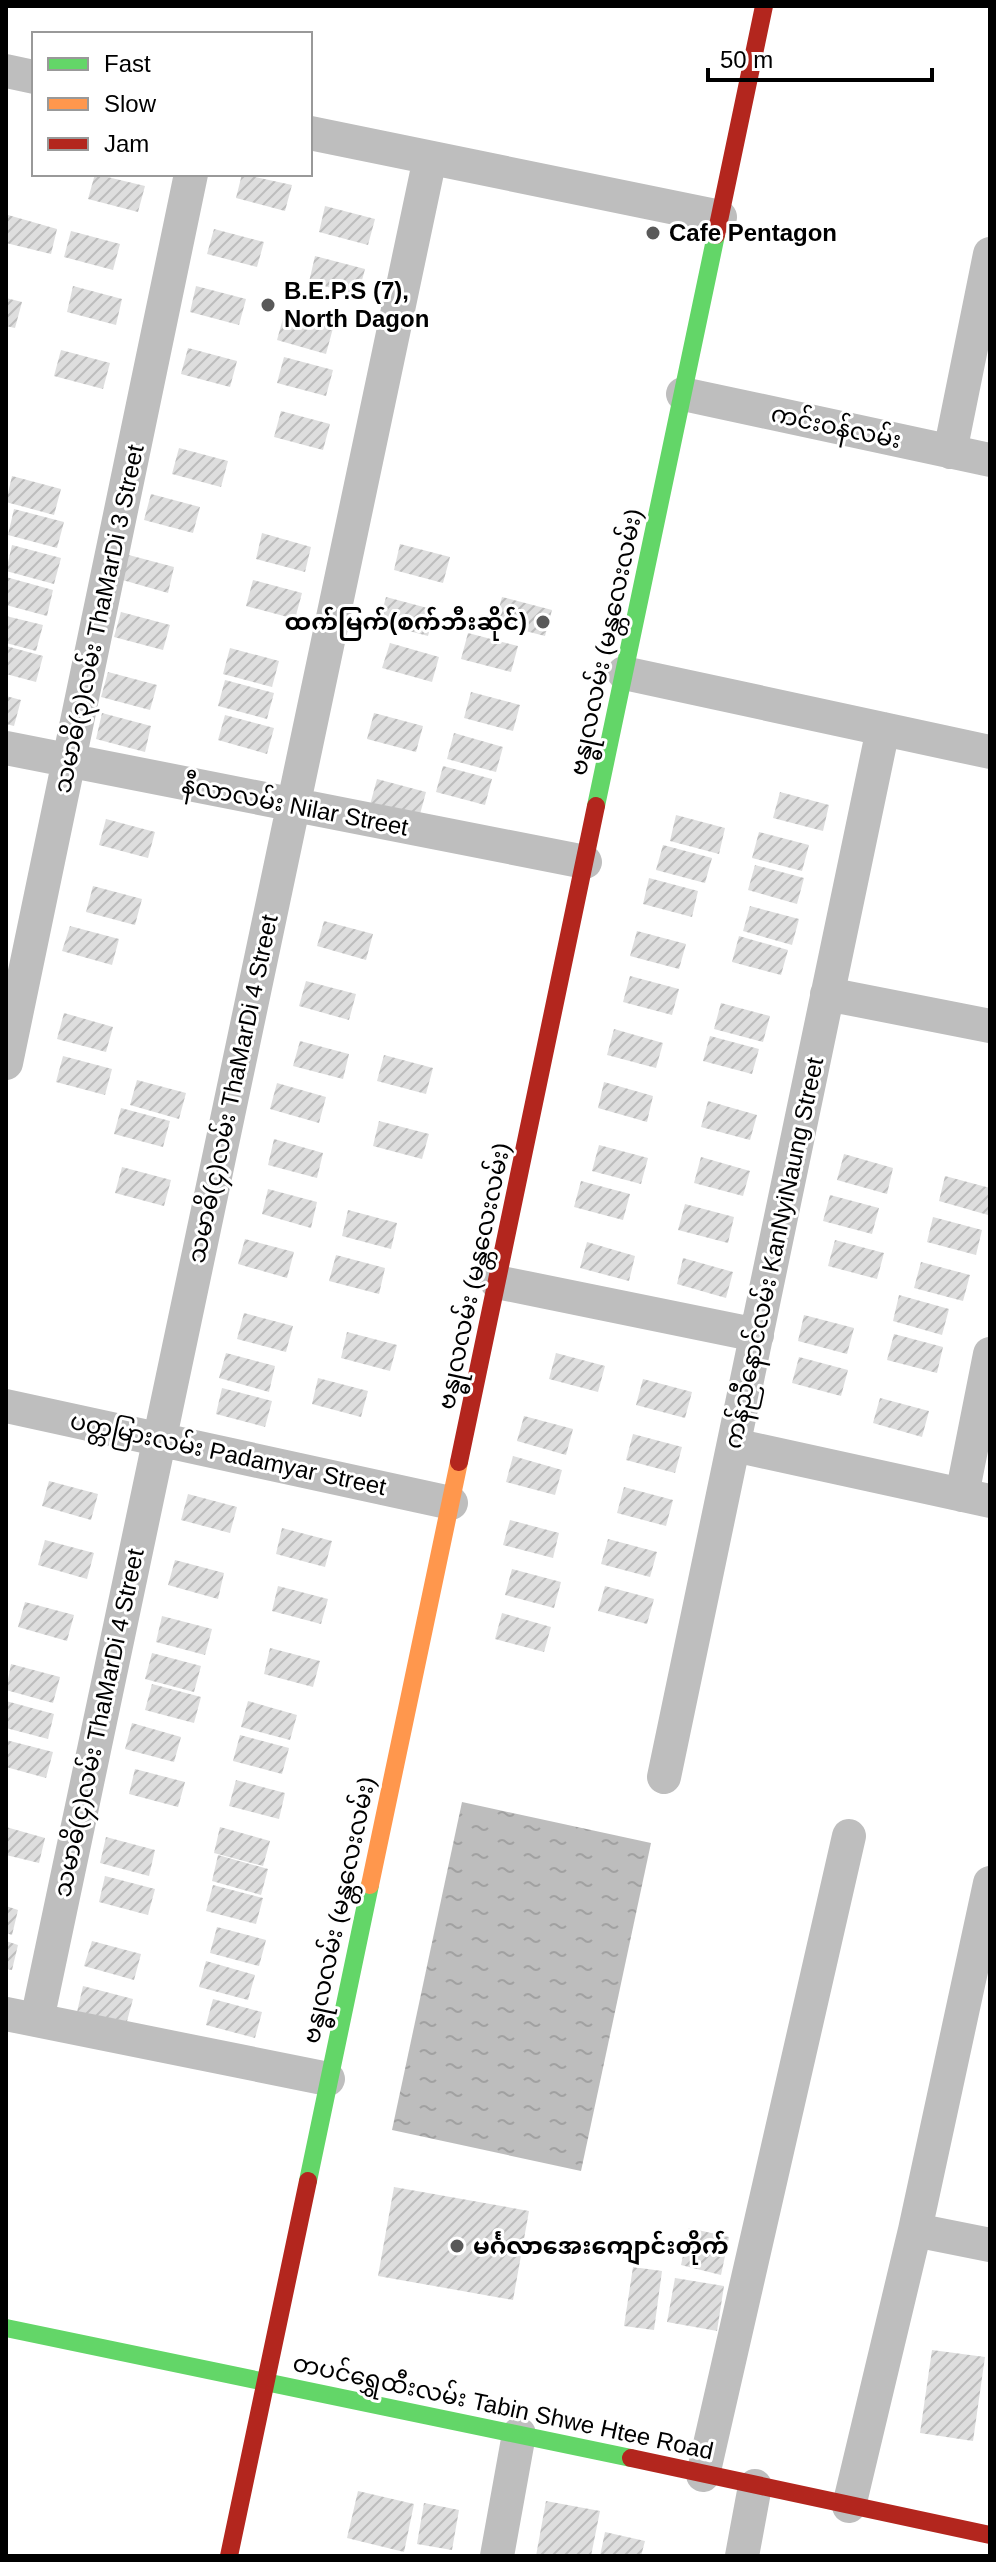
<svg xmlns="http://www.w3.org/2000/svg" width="996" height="2562" font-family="Helvetica,'Noto Sans Myanmar',sans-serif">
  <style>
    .water { fill: url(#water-ripples) }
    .building { fill: url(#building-hatch) }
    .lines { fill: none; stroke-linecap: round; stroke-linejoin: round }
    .street { stroke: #bebebe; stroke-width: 34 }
    .fast { stroke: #63d668; stroke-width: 18 }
    .slow { stroke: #ff974d; stroke-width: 18 }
    .jam { stroke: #b3261e; stroke-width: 18 }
    .poi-dot { fill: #595959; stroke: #fff; stroke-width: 3 }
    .labels { text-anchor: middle; stroke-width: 6; stroke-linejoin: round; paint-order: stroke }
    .poi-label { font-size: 24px; font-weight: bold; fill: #000; stroke: #fff; text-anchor: start }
    .street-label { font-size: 24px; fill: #000; stroke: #fff }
  </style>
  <defs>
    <pattern id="water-ripples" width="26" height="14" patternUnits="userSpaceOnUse" patternTransform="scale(2)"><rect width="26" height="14" fill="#bdbdbd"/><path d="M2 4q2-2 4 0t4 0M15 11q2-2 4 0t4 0" fill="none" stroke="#a1a1a1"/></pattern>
    <pattern id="building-hatch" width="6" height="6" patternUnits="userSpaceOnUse" patternTransform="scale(2)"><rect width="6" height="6" fill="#dedede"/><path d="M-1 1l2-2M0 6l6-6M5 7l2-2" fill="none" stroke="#bdbdbd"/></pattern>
  </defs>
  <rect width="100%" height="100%" fill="#fff"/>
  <path class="water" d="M462,1802L651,1843L581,2171L392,2130Z"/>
  <path class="building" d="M95,174L145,186L138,212L88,199Z
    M242,174L292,185L285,211L236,198Z
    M325,206L375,219L368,245L319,232Z
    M8,215L57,229L51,254L6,243Z
    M214,229L264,242L257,267L207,254Z
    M71,231L120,244L113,270L64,257Z
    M315,256L365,269L358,295L309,282Z
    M73,286L122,299L116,325L67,312Z
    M196,286L246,299L239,325L190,312Z
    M6,298L22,302L15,328L6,326Z
    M284,315L333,328L326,354L277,340Z
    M188,348L237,361L230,387L181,374Z
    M61,350L110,363L103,389L54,376Z
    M284,357L333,370L326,396L277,383Z
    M281,411L330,424L323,450L274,437Z
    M179,448L228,461L221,487L172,474Z
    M12,476L61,489L54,515L6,502Z
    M151,494L200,507L193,533L144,520Z
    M14,509L64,522L57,548L8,535Z
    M262,533L311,547L305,572L256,559Z
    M400,544L450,557L443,583L394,570Z
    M12,545L61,558L54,584L6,571Z
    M125,554L174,567L168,593L119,579Z
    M6,577L53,590L47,616L6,605Z
    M253,580L302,593L295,619L246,606Z
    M386,597L435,610L428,636L379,623Z
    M502,597L552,610L545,636L495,623Z
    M121,612L170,625L163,650L114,637Z
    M6,616L43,625L36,651L6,643Z
    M468,633L518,646L511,672L461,659Z
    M390,643L439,657L432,682L382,668Z
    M6,646L43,656L36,682L6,674Z
    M230,648L279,661L272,687L223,674Z
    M108,672L157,685L150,710L101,697Z
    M225,680L274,693L267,719L218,706Z
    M471,692L520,705L513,731L464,718Z
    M6,696L21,700L14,726L6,724Z
    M102,713L151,726L145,752L96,739Z
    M374,713L423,726L416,752L367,739Z
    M225,715L274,728L267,754L218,740Z
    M454,733L503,747L496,772L447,759Z
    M443,766L492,779L485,805L436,792Z
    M377,779L426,792L419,818L370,805Z
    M780,792L829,805L823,831L773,818Z
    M676,815L725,828L719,854L670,841Z
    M106,819L155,832L148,858L99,845Z
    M759,832L809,845L802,871L752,858Z
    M663,845L712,858L705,883L656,870Z
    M755,865L804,878L797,904L748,890Z
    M649,878L698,891L692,917L643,904Z
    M93,886L142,899L135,925L86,912Z
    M750,906L799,919L792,945L743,931Z
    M324,921L373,934L366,960L317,946Z
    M70,926L119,939L112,965L62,951Z
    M637,931L686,944L679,969L630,956Z
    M739,936L788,950L781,975L732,962Z
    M630,976L679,989L672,1015L623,1002Z
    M306,981L356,994L349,1020L299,1006Z
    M721,1003L770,1016L763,1042L714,1029Z
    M64,1013L113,1027L106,1052L57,1039Z
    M614,1029L663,1043L656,1068L607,1055Z
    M710,1036L759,1049L752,1074L703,1061Z
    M300,1041L349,1054L343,1079L293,1066Z
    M384,1055L433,1068L426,1094L377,1081Z
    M63,1056L112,1069L105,1095L56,1082Z
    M137,1080L186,1093L179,1119L130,1105Z
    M604,1082L653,1096L647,1122L598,1108Z
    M277,1083L326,1097L319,1123L270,1109Z
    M708,1101L757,1115L750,1140L701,1127Z
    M121,1108L170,1121L163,1147L114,1134Z
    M379,1121L429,1134L422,1159L373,1146Z
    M274,1139L323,1153L317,1178L268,1165Z
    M599,1145L648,1158L641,1184L592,1171Z
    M844,1154L893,1168L887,1194L837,1180Z
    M701,1157L750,1171L743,1196L694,1183Z
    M122,1167L171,1180L164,1206L115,1193Z
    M945,1176L990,1188L988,1215L939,1201Z
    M581,1181L630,1194L623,1220L574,1207Z
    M268,1189L317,1202L311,1228L262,1214Z
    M830,1195L879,1208L872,1234L823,1221Z
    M685,1204L734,1217L728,1243L678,1230Z
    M348,1210L397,1223L391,1249L342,1236Z
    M933,1217L982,1230L976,1255L927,1242Z
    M245,1239L294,1252L287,1278L238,1264Z
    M835,1240L884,1253L877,1279L828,1266Z
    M587,1242L635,1256L629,1281L580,1268Z
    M336,1255L385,1268L379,1294L329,1281Z
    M683,1258L733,1272L726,1298L677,1284Z
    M921,1262L970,1275L963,1301L914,1288Z
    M899,1295L949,1309L942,1335L893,1321Z
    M244,1313L293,1326L286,1352L237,1339Z
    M804,1315L854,1328L847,1354L798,1341Z
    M347,1332L397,1345L390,1371L341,1358Z
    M894,1334L943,1347L937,1373L887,1360Z
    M226,1353L275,1366L269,1392L219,1378Z
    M556,1353L605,1366L598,1392L549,1379Z
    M799,1357L848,1370L841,1396L792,1383Z
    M318,1378L368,1391L361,1417L312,1404Z
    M643,1379L692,1392L685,1418L636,1405Z
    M222,1388L272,1401L265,1427L216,1414Z
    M880,1398L929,1411L922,1437L873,1423Z
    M524,1416L573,1429L566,1455L517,1441Z
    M633,1434L682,1447L675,1473L626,1460Z
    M513,1456L562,1470L555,1495L506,1482Z
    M49,1481L98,1494L91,1520L42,1506Z
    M624,1487L673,1500L666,1526L617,1513Z
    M188,1494L237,1507L230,1533L181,1520Z
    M510,1520L559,1533L553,1558L503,1545Z
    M282,1528L332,1541L325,1567L276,1554Z
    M608,1539L657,1552L650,1577L601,1564Z
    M45,1540L94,1553L87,1579L38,1565Z
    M175,1560L224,1573L218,1599L168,1585Z
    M512,1569L561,1582L554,1608L505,1595Z
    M278,1586L328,1599L321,1624L272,1611Z
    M605,1586L654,1599L647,1624L598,1611Z
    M25,1602L74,1615L67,1641L18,1627Z
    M502,1613L551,1627L544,1652L495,1639Z
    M162,1616L212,1629L205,1655L156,1642Z
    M270,1648L320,1661L313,1687L264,1674Z
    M152,1653L201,1666L194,1692L145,1679Z
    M11,1664L60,1677L53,1703L6,1690Z
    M152,1684L201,1697L194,1723L145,1710Z
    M6,1701L54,1714L48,1739L6,1728Z
    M248,1701L297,1715L290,1740L241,1727Z
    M132,1723L181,1737L174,1762L125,1749Z
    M240,1735L289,1748L282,1774L233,1761Z
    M6,1740L53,1752L46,1778L6,1767Z
    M135,1769L185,1782L178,1807L129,1794Z
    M236,1780L285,1793L279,1819L229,1806Z
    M6,1827L45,1838L39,1863L6,1855Z
    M220,1827L270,1841L263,1866L214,1853Z
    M106,1837L155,1850L149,1876L100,1863Z
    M218,1855L268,1869L261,1895L212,1881Z
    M105,1876L155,1889L148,1915L99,1902Z
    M213,1885L263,1898L256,1924L206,1911Z
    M6,1906L18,1910L12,1935L6,1933Z
    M217,1927L266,1940L259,1966L210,1953Z
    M6,1941L18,1945L12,1970L6,1969Z
    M92,1941L141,1954L134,1980L84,1966Z
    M206,1961L255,1975L248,2000L199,1987Z
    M83,1986L133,1999L126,2025L77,2012Z
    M213,1999L262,2012L255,2038L206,2025Z
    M394,2187L529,2211L513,2300L378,2276Z
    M689,2228L729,2237L721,2275L681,2265Z
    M633,2267L662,2271L654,2330L624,2326Z
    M675,2278L724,2286L717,2331L667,2322Z
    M932,2350L985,2357L973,2441L920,2433Z
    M358,2491L414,2504L404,2552L347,2538Z
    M546,2501L600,2511L591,2556H536Z
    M424,2503L459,2510L452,2550L417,2544Z
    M605,2532L645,2541L641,2556H600Z"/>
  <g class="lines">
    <path class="street" d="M6,71L34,77
      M310,133L720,217
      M683,394L990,460
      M950,452L990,254
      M624,673L990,752
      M6,748L585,862
      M827,994L990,1026
      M6,1063L191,174
      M497,1282L757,1335
      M6,1406L451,1503
      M734,1445L990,1501
      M962,1495L990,1354
      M664,1777L883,729
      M6,2014L328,2079
      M37,2020L430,158
      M915,2230L990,2245
      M703,2475L849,1836
      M849,2506L915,2230L990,1883
      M497,2556L519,2434
      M742,2556L755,2486"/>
    <path class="fast" d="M596,806L716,235
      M308,2181L370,1885
      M6,2328L631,2458"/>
    <path class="slow" d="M370,1885L459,1462"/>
    <path class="jam" d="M716,235L764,6
      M459,1462L596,806
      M631,2458L990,2535
      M229,2556L308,2181"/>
  </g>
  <g class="poi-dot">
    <circle cx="653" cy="233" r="8"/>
    <circle cx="268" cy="305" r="8"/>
    <circle cx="543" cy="622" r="8"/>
    <circle cx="457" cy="2246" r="8"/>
  </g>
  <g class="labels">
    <g class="poi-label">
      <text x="669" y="241">Cafe Pentagon</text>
      <text x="284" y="299">B.E.P.S (7),<tspan x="284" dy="28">North Dagon</tspan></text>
      <text x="527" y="630" text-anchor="end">ထက်မြက်(စက်ဘီးဆိုင်)</text>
      <text x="473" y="2254">မင်္ဂလာအေးကျောင်းတိုက်</text>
    </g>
    <g class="street-label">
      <text transform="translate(836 427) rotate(12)" y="8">ကင်းဝန်လမ်း</text>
      <text transform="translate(99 619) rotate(-78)" y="8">သမာဓိ(၃)လမ်း ThaMarDi 3 Street</text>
      <text transform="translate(606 642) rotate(-78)" y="8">ဗန္ဓုလလမ်း (မန္တလေးလမ်း)</text>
      <text transform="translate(295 806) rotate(11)" y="8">နီလာလမ်း Nilar Street</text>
      <text transform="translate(233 1089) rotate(-78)" y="8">သမာဓိ(၄)လမ်း ThaMarDi 4 Street</text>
      <text transform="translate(774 1253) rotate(-78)" y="8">ကန်ညီနောင်လမ်း KanNyiNaung Street</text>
      <text transform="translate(474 1276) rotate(-78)" y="8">ဗန္ဓုလလမ်း (မန္တလေးလမ်း)</text>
      <text transform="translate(228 1454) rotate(12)" y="8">ပတ္တမြားလမ်း Padamyar Street</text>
      <text transform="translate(99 1723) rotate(-78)" y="8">သမာဓိ(၄)လမ်း ThaMarDi 4 Street</text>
      <text transform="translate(339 1910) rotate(-78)" y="8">ဗန္ဓုလလမ်း (မန္တလေးလမ်း)</text>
      <text transform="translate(503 2407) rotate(12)" y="8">တပင်ရွှေထီးလမ်း Tabin Shwe Htee Road</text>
    </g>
  </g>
  <rect width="996" height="2562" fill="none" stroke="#000000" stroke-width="16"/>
  <rect x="32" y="32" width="280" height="144" fill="#ffffff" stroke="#999999" stroke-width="2"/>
  <rect x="48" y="58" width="40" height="12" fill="#63d668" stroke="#999999" stroke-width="2"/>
  <text x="104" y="72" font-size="24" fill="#000000">Fast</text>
  <rect x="48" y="98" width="40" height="12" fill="#ff974d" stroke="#999999" stroke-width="2"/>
  <text x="104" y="112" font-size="24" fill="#000000">Slow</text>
  <rect x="48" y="138" width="40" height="12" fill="#b3261e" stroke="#999999" stroke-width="2"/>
  <text x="104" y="152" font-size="24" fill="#000000">Jam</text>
  <path d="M708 68v12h224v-12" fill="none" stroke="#000000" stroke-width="4"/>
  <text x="720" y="68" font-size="24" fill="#000000" stroke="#ffffff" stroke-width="6" paint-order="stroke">50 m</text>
</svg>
